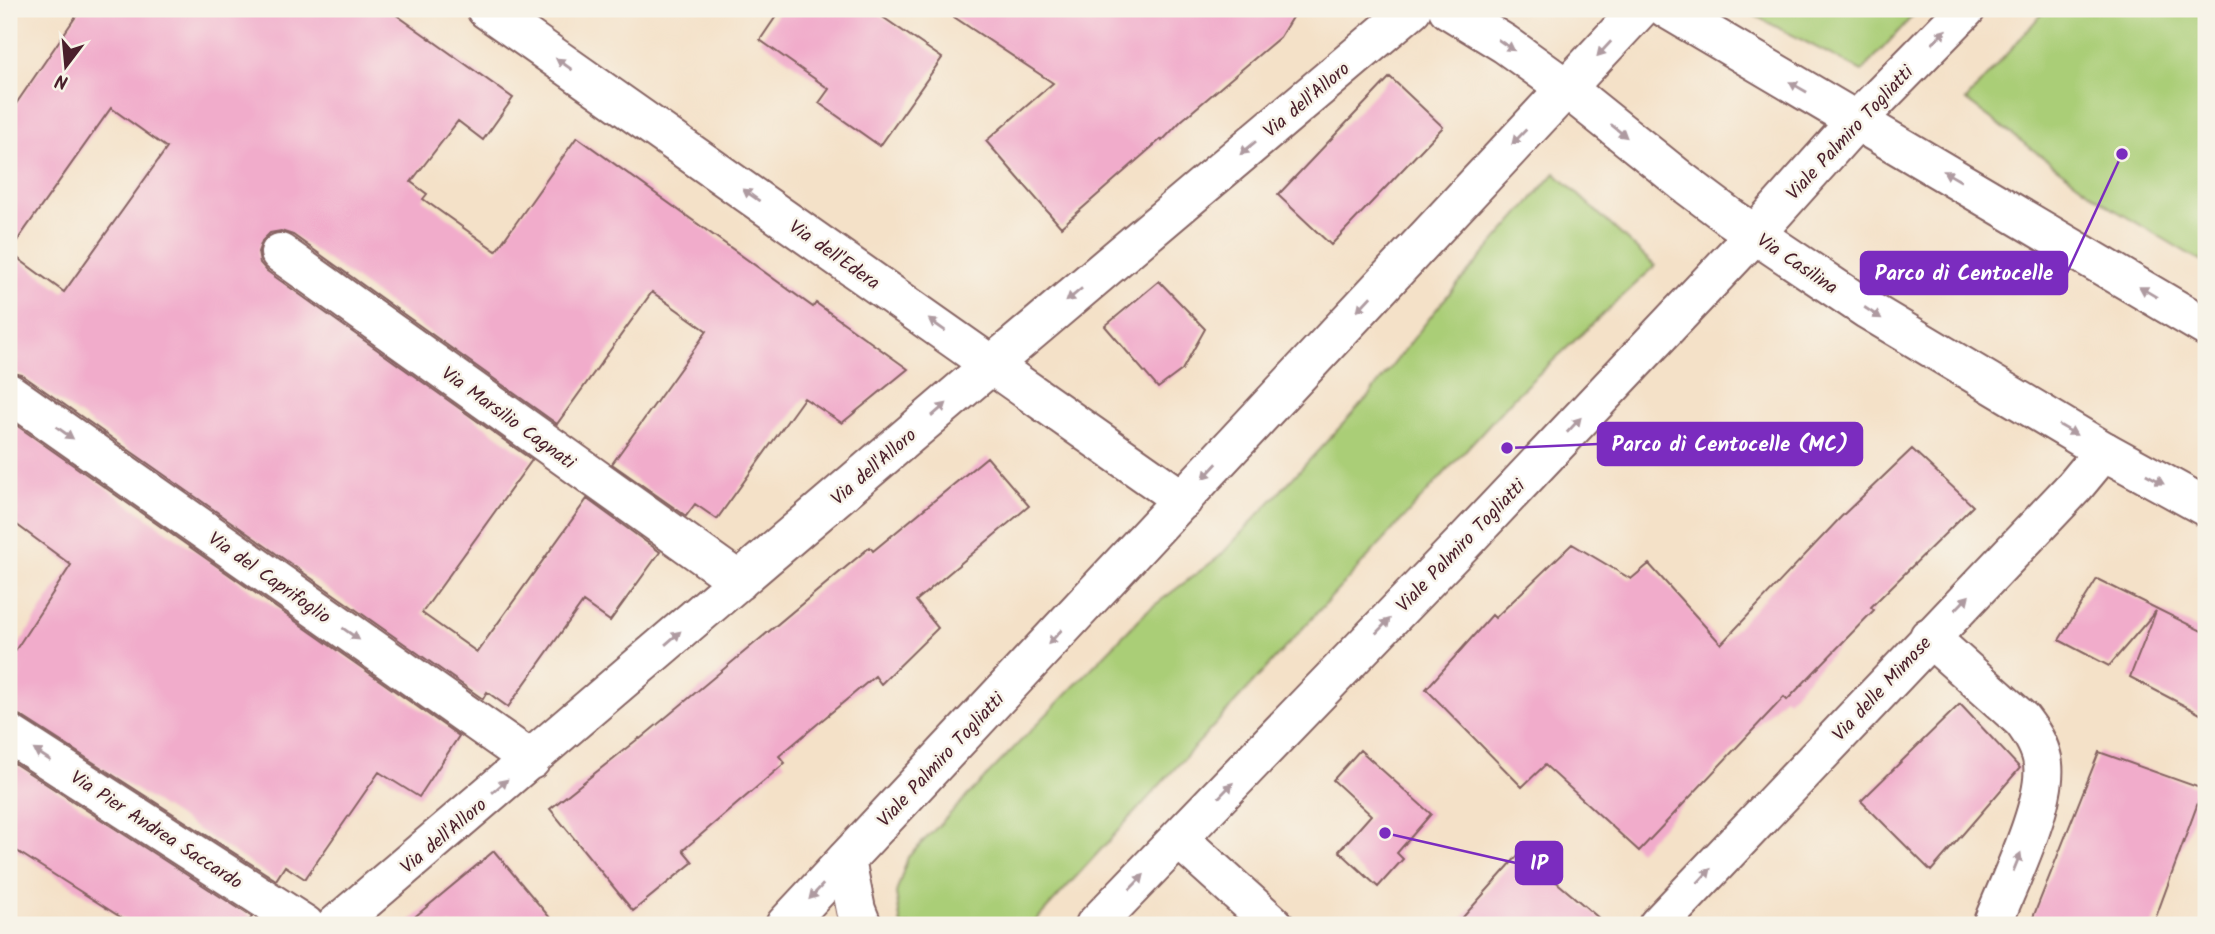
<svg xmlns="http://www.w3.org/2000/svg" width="2215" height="934" font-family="Kalam,sans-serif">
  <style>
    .green { fill: #aace77; stroke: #7a7651; stroke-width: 2 }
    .building { fill: #f1accb }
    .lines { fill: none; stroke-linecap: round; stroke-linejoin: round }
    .street-casing { stroke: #866362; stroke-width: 42 }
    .secondary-casing { stroke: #866362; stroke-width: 42 }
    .primary-casing { stroke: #866362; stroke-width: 42 }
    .street { stroke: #fff; stroke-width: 38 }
    .secondary { stroke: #fff; stroke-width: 38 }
    .primary { stroke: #fff; stroke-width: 38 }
    .oneway { fill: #ae9aa0 }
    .labels { text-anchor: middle; stroke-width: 5; stroke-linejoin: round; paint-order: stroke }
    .street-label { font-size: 19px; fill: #4a1f2b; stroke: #f7f3e8 }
    .leader { fill: none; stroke: #7b2cbf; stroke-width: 2.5 }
    .callout-dot { fill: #7b2cbf; stroke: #f7f3e8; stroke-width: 2.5 }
    .callout { fill: #7b2cbf; stroke: #7b2cbf; stroke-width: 2.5 }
    .callout-label { font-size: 21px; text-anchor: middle; font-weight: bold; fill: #fff }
  </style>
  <rect width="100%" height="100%" fill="#f7f3e8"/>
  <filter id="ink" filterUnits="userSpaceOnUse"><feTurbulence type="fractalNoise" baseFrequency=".0143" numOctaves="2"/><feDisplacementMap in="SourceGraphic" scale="14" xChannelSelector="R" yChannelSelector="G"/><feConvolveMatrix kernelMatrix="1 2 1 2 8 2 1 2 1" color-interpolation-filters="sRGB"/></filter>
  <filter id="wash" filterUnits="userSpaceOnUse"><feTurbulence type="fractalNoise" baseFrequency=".00686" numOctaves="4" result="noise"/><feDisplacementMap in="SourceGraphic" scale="28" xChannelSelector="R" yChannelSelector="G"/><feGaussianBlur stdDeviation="1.57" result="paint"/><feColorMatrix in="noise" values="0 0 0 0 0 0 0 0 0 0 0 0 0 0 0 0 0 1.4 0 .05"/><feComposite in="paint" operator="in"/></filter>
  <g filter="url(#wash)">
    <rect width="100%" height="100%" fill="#f4e1c8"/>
    <path class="green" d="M1742,9H1919L1862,71Z
      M2046,9H2206V264L2110,207L1966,100Z
      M1555,173L1655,266L1514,397L1032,925H901L896,893L908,857L1148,610L1220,556L1367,398L1443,301Z"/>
    <g id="blocks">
      <path class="building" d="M81,9H388L513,98L483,140L458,121L411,182L427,194L423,199L496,251L577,137L813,307L816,303L908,369L842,423L804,398L717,519L695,504L686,516L612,464L707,331L652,292L557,424L293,235L281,231L270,233L262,241L258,252L260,263L267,271L532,460L422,613L477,652L587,499L660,552L610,621L583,602L508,707L487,692L483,699L22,375L9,372V252L64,292L167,148L111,108L9,252V114Z
        M781,9H871L942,58L880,146L819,103L829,89L760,40Z
        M942,9H1297L1280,37L1181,121L1162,141L1161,139L1061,227L986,141L1053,83Z
        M1390,77L1443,127L1331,245L1278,195Z
        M1159,281L1205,329L1182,370L1158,388L1105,326Z
        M9,420L459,736L419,797L379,772L305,879L285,866L276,880L21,716L9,712V660L71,565L9,519Z
        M1912,449L1973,506L1871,607L1874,610L1787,700L1784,697L1639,851L1545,765L1522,787L1426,689L1492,615L1495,618L1572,544L1631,579L1649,564L1721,644L1841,517Z
        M987,457L1029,506L916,601L938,628L881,684L875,676L779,756L785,763L683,850L693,862L633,911L550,809L639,738L640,739L870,547L873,551Z
        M2097,579L2206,633V717L2130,677L2156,611L2109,666L2059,640Z
        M1960,704L2020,768L1931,871L1861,801Z
        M1360,750L1431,814L1397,853L1403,859L1378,887L1339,851L1371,815L1333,780Z
        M2099,752L2203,789L2153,925H2030Z
        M9,760L252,917L246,925H133L9,846Z
        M494,851L556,925H405Z
        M1521,852L1607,925H1456Z"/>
    </g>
  </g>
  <g filter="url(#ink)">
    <use href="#blocks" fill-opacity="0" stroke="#866362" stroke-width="2"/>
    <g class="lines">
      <g class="street-casing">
        <path id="street" d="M486,9L1183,500
          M280,253L739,581
          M9,393L531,760
          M1929,637L2022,720C2032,733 2041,747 2043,764C2048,804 2007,886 1992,925
          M9,734L305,925
          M1179,839L1274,925
          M336,925L964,388L1412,9
          M1658,925L2075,486L2104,451"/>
      </g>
      <g class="secondary-casing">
        <path id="secondary" d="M1448,9L1505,44L1566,88L1683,182L1731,218L1868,310L2104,451L2206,507
          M1667,9L2206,327
          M846,860L856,910L862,925"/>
      </g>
      <g class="primary-casing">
        <path id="primary" d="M785,925L1640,9
          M1095,925L1466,540L1755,234L1857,120L1966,9"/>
      </g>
      <use href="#street" class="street"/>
      <use href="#secondary" class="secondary"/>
      <use href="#primary" class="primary"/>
    </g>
    <defs><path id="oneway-solid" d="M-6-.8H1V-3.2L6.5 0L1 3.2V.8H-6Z" transform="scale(1.75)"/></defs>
    <g class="oneway">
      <use href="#oneway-solid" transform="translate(1939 37) rotate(-46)"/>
      <use href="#oneway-solid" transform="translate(1506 45) rotate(34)"/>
      <use href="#oneway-solid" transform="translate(1604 49) rotate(133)"/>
      <use href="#oneway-solid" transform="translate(564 64) rotate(-145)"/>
      <use href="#oneway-solid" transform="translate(1798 87) rotate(-150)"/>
      <use href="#oneway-solid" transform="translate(1619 131) rotate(39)"/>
      <use href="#oneway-solid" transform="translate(1519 137) rotate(134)"/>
      <use href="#oneway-solid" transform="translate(1248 148) rotate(140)"/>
      <use href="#oneway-solid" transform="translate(1952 176) rotate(-150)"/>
      <use href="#oneway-solid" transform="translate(751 195) rotate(-145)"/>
      <use href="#oneway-solid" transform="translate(2148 292) rotate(-149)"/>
      <use href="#oneway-solid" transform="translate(1074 295) rotate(140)"/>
      <use href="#oneway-solid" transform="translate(1364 304) rotate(133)"/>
      <use href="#oneway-solid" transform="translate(1873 313) rotate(33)"/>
      <use href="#oneway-solid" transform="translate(937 325) rotate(-145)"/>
      <use href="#oneway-solid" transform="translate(939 410) rotate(-41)"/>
      <use href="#oneway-solid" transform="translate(1574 425) rotate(-47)"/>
      <use href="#oneway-solid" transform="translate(2068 430) rotate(30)"/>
      <use href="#oneway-solid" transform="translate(65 433) rotate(35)"/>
      <use href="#oneway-solid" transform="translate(1210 471) rotate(133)"/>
      <use href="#oneway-solid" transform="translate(2155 479) rotate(29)"/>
      <use href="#oneway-solid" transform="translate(1962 603) rotate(-46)"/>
      <use href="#oneway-solid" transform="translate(1383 626) rotate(-46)"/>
      <use href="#oneway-solid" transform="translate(351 634) rotate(35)"/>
      <use href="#oneway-solid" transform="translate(1055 637) rotate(133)"/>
      <use href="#oneway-solid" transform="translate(673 638) rotate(-41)"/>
      <use href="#oneway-solid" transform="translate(42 755) rotate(-147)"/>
      <use href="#oneway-solid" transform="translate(500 786) rotate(-41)"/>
      <use href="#oneway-solid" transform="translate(1226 790) rotate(-46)"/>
      <use href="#oneway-solid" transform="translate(2017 862) rotate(-68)"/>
      <use href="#oneway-solid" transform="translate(1704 876) rotate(-47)"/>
      <use href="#oneway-solid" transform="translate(1137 882) rotate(-46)"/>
      <use href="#oneway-solid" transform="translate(816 892) rotate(133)"/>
    </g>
  </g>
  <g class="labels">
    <g class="street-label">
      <text transform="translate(1306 99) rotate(-40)" y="7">Via dell'Alloro</text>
      <text transform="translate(1849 132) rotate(-47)" y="7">Viale Palmiro Togliatti</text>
      <text transform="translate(835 254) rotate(35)" y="7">Via dell'Edera</text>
      <text transform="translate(1798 263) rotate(34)" y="7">Via Casilina</text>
      <text transform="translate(509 417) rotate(36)" y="7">Via Marsilio Cagnati</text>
      <text transform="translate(873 466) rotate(-41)" y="7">Via dell'Alloro</text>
      <text transform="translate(1460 545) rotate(-46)" y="7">Viale Palmiro Togliatti</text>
      <text transform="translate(270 577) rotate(35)" y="7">Via del Caprifoglio</text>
      <text transform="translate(1881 688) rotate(-47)" y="7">Via delle Mimose</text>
      <text transform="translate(940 759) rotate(-47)" y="7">Viale Palmiro Togliatti</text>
      <text transform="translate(157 829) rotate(33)" y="7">Via Pier Andrea Saccardo</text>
      <text transform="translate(443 835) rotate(-40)" y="7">Via dell'Alloro</text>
    </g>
  </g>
  <path class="leader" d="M2122 154L2067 273M1507 448L1598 444M1385 833L1516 863"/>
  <g class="callout-dot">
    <circle cx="2122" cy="154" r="7"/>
    <circle cx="1507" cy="448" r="7"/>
    <circle cx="1385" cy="833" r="7"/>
  </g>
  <g class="callout">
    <rect x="1861" y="252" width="206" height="42" rx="7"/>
    <rect x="1598" y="423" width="264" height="42" rx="7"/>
    <rect x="1516" y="842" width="46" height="42" rx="7"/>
  </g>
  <g class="callout-label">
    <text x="1964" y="280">Parco di Centocelle</text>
    <text x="1730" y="451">Parco di Centocelle (MC)</text>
    <text x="1539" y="870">IP</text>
  </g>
  <rect width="2215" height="934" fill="none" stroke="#f7f3e8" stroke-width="35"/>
  <g transform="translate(66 66) rotate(196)" stroke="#f7f3e8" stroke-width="5" paint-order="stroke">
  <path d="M0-5L12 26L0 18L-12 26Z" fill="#4a1f2b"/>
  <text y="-10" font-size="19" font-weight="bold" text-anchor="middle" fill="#4a1f2b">N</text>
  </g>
</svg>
